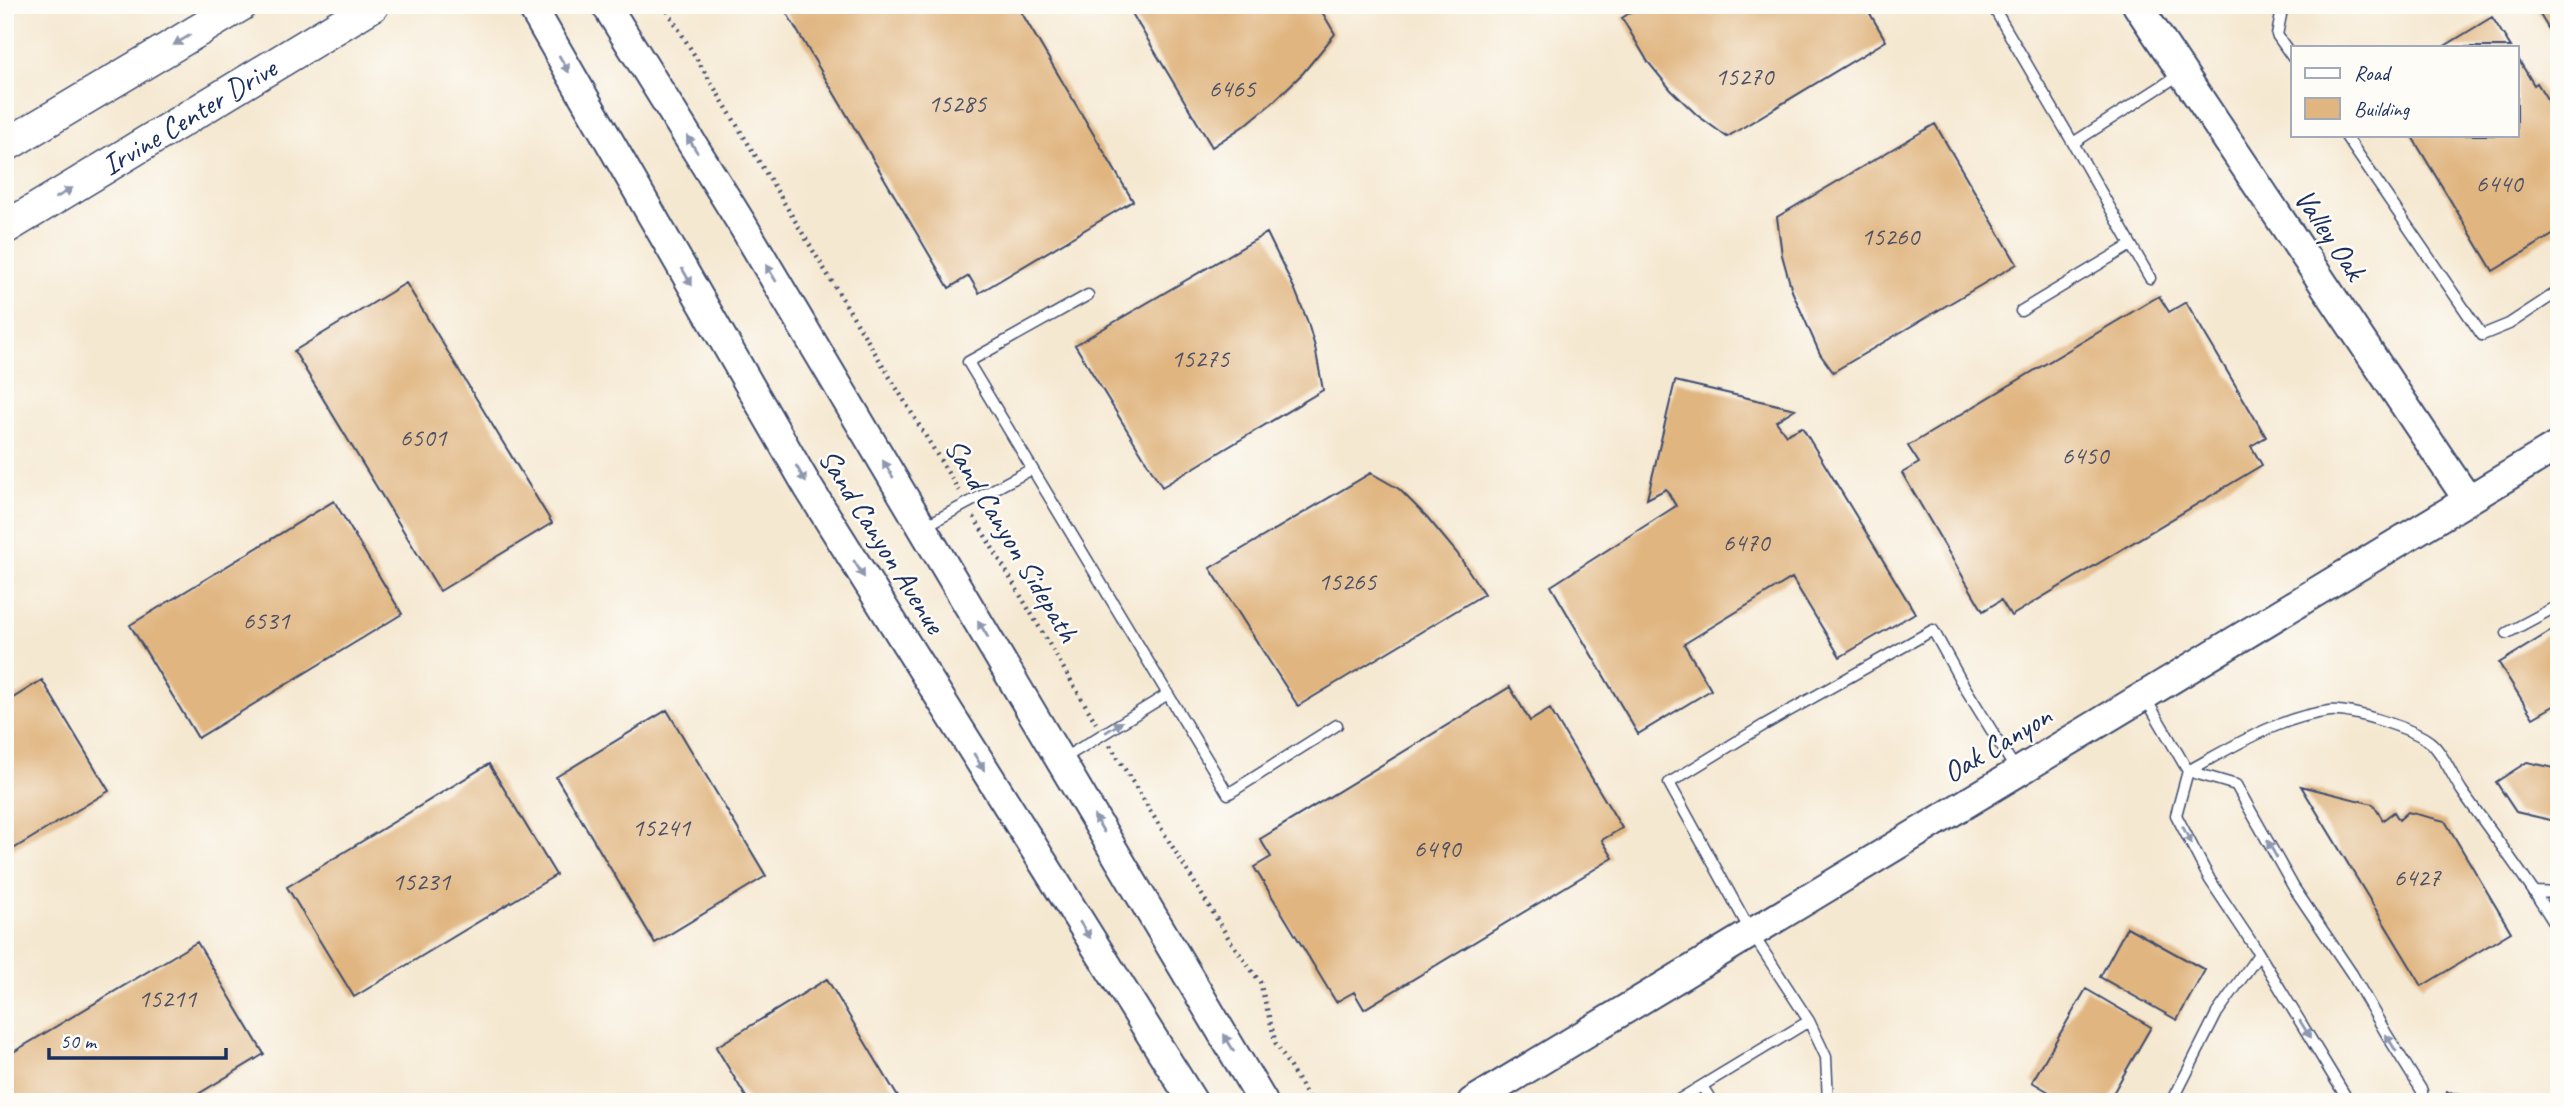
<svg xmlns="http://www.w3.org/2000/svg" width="2564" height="1107" font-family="Caveat,sans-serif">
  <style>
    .building { fill: #e0b580 }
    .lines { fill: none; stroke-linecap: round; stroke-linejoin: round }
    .lane-casing { stroke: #3c4b6f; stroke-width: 13 }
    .secondary-casing { stroke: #3c4b6f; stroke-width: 32 }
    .primary-casing { stroke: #3c4b6f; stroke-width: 35 }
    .path { stroke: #3c4b6f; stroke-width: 4.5; stroke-dasharray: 2 5; stroke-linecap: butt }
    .lane { stroke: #fff; stroke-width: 10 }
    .secondary { stroke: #fff; stroke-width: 28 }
    .primary { stroke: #fff; stroke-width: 32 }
    .oneway { fill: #8d97ae }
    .labels { text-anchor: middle; stroke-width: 5; stroke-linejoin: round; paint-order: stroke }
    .number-label { font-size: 26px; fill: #4c5066 }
    .street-label { font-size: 30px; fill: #1b2f5e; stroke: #fdfcf7 }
  </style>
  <rect width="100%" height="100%" fill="#fdfcf7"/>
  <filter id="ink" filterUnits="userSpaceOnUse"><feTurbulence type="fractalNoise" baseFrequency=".0143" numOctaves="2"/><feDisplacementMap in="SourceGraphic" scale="14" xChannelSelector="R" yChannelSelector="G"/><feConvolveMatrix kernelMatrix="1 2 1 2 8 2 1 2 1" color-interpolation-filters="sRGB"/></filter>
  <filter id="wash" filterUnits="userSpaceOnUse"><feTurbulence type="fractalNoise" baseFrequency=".00686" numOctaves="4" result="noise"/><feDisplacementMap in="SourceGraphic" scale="28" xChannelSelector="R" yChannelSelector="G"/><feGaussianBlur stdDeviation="1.57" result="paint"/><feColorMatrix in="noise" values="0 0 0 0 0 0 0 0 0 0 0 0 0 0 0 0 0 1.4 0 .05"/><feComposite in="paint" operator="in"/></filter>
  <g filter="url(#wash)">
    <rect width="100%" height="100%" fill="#f5e8d1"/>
    <g id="blocks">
      <path class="building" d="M782,5H1017L1133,201L979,293L969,276L949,288Z
        M1127,5H1318L1335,34L1303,73L1272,103L1248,123L1212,147Z
        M1642,5H1865L1886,41L1727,137L1697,115L1671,90L1648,62L1622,18Z
        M2534,5H2559V46Z
        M2492,17L2511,47H2443Z
        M2517,57L2534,85L2537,83L2559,118V231L2493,271L2411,135H2517Z
        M1935,124L2017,264L1833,372L1820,354L1792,291L1782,255L1777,217Z
        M1267,233L1295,290L1307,320L1315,347L1323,390L1162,487L1075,345Z
        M406,283L552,523L440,591L294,351Z
        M2159,296L2169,312L2186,302L2266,437L2251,446L2262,465L2011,616L2001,600L1983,611L1902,473L1919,463L1908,446Z
        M1675,381L1795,409L1776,421L1786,435L1802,427L1915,613L1840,657L1792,578L1684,644L1711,690L1638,734L1551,586L1676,506L1666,489L1647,499Z
        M1371,473L1399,489L1427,517L1457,553L1484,594L1298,706L1210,568Z
        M334,501L402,614L198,738L130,625Z
        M2559,626V703L2533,718L2499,663Z
        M42,680L109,791L5,854V703Z
        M1510,687L1530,721L1550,709L1622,828L1602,840L1613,858L1364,1009L1354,992L1336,1002L1254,867L1271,857L1260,839Z
        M667,710L766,876L655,943L556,777Z
        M2527,762L2559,769V822L2516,812L2496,782Z
        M489,764L556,875L354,997L287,887Z
        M2301,786L2373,804L2383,820L2394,812L2399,820L2408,812L2445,821L2511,932L2422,986Z
        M2127,927L2205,970L2177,1020L2100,977Z
        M197,942L264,1054L185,1102H5V1057Z
        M827,979L901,1102H749L716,1047Z
        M2086,989L2151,1027L2108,1102H2066L2032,1082Z
        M2447,1092L2480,1097L2479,1102H2445Z"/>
    </g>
  </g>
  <g filter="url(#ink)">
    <use href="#blocks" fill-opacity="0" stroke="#3c4b6f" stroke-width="2"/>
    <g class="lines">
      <g class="lane-casing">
        <path id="lane" d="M1992,5L2073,143L2179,75
          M2283,5L2277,35L2293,58
          M2345,135L2482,335L2509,324L2559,291
          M2073,143L2150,278
          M1088,295L968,362L1228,794L1337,725
          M2021,311L2131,245
          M923,527L1032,469
          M2507,633L2559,605
          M2146,699L2188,771L2236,785L2294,888L2352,974L2387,1035L2422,1091V1102
          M1061,760L1168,694
          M2536,892L2559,893
          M1702,1086L1712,1102
          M1675,1102L1809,1021
          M1828,1102L1826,1057L1809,1021L1751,932L1669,783L1764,725L1933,630L1961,681L2016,770
          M2172,1102L2217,1013L2259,954
          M2349,1102L2256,949L2210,880L2176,815L2188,771C2232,747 2279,717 2330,711C2351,709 2414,729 2430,742C2442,751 2453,778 2462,791C2495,838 2530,882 2559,931"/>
      </g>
      <g class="secondary-casing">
        <path id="secondary" d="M531,5L808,487L1193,1102
          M606,5L742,224L1263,1102
          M2137,5L2468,500
          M1472,1102L2559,445"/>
      </g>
      <g class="primary-casing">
        <g id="primary">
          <path d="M5,146L241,5"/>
          <path id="s1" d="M5,228L373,5"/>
        </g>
      </g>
      <path class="path" d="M664,5L959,491
        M974,517L1096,723
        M1110,745L1229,939L1260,982L1276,1044L1311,1102"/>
      <use href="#lane" class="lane"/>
      <use href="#secondary" class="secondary"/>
      <use href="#primary" class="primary"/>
    </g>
    <defs><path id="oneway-solid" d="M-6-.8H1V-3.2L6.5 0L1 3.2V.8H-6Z" transform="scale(1.75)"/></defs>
    <g class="oneway">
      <use href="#oneway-solid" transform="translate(182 40) rotate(149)"/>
      <use href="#oneway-solid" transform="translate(564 64) rotate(60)"/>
      <use href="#oneway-solid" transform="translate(692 144) rotate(-122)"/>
      <use href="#oneway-solid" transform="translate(64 193) rotate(-31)"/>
      <use href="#oneway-solid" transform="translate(771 273) rotate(-121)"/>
      <use href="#oneway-solid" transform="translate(687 277) rotate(60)"/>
      <use href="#oneway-solid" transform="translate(888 469) rotate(-121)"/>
      <use href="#oneway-solid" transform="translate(801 474) rotate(60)"/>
      <use href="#oneway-solid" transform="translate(859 569) rotate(58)"/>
      <use href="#oneway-solid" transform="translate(983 629) rotate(-121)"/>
      <use href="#oneway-solid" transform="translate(1114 727) rotate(-32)"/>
      <use href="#oneway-solid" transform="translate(979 762) rotate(58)"/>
      <use href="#oneway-solid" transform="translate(1099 824) rotate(-121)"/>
      <use href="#oneway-solid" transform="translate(2187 835) rotate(63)"/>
      <use href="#oneway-solid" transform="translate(2272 849) rotate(-119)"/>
      <use href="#oneway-solid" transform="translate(1085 930) rotate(57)"/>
      <use href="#oneway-solid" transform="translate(2305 1029) rotate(58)"/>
      <use href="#oneway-solid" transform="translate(1229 1043) rotate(-121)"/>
      <use href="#oneway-solid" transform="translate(2391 1043) rotate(-122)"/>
    </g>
  </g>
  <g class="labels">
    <g class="number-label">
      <text x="1744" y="85">15270</text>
      <text x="1232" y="97">6465</text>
      <text x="957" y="112">15285</text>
      <text x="2499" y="192">6440</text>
      <text x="1890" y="245">15260</text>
      <text x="1200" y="367">15275</text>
      <text x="423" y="446">6501</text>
      <text x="2085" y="464">6450</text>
      <text x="1746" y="551">6470</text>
      <text x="1347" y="590">15265</text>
      <text x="266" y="629">6531</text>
      <text x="661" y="836">15241</text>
      <text x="1437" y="857">6490</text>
      <text x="2417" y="886">6427</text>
      <text x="421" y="890">15231</text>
      <text x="167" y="1007">15211</text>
    </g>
    <g class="street-label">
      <text dy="10" stroke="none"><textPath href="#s1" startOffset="215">Irvine Center Drive</textPath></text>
      <text transform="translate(2330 234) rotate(56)" y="10">Valley Oak</text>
      <text transform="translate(1012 540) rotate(59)" y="10">Sand Canyon Sidepath</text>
      <text transform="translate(882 541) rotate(58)" y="10">Sand Canyon Avenue</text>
      <text transform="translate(1997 744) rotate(-31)" y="10">Oak Canyon</text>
    </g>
  </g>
  <rect width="2564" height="1107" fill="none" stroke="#fdfcf7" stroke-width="28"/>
  <rect x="2291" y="46" width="228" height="91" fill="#fdfcf7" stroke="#a3aaba" stroke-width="2"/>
  <rect x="2305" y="68" width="35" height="10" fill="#ffffff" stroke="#a3aaba" stroke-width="2"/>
  <text x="2354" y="80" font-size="21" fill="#1b2f5e">Road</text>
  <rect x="2305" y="98" width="35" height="21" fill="#e0b580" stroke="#a3aaba" stroke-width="2"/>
  <text x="2354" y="116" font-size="21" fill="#1b2f5e">Building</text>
  <path d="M49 1048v10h177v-10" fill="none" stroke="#1b2f5e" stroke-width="3.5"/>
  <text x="60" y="1048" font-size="21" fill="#1b2f5e" stroke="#fdfcf7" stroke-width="5" paint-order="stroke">50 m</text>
</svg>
